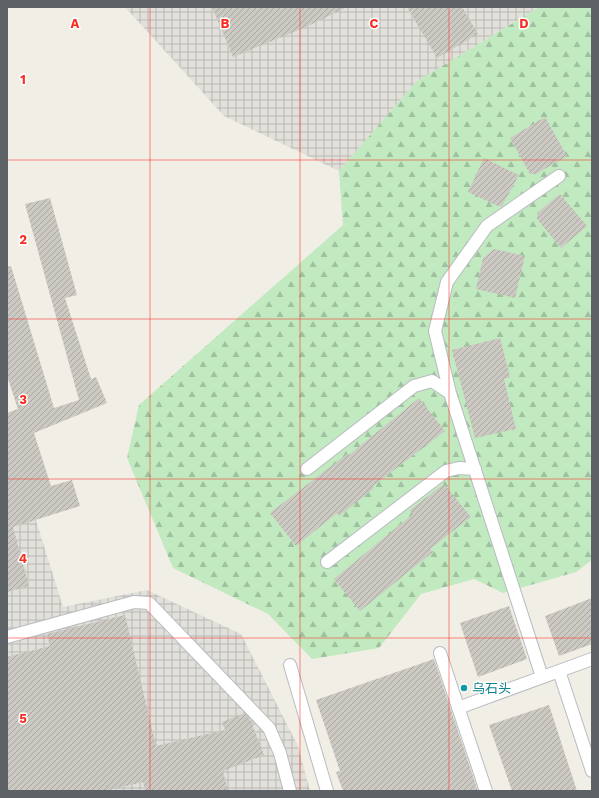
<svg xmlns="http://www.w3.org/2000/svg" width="599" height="798" font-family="'Work Sans','Noto Sans SC',sans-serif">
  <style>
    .industrial { fill: url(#industrial-grid) }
    .forest { fill: url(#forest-firs) }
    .building { fill: url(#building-hatch) }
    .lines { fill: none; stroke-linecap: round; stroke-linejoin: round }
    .service-casing { stroke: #b8bbc0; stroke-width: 14 }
    .service { stroke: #fff; stroke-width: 12 }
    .grid { fill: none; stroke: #f92e23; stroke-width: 1; stroke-opacity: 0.55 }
    .culture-dot { fill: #0f9aa8; stroke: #fff; stroke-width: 1.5 }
    .labels { text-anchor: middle; stroke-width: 3; stroke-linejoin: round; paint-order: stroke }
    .culture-label { font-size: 13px; fill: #0d838f; stroke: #fff; text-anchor: start }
    .grid-label { font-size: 13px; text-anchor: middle; font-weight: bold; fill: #f92e23; stroke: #fff; stroke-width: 3; stroke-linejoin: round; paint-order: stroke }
  </style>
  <defs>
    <pattern id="industrial-grid" width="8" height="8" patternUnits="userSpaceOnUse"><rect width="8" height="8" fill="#e1e0da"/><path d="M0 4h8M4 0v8" fill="none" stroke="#bab9b5"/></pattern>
    <pattern id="forest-firs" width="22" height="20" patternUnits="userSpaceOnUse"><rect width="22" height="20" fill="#c1eac0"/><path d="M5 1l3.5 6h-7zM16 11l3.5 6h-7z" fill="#a0c1a0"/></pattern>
    <pattern id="building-hatch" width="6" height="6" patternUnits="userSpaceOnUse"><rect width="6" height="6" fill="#ccc9c2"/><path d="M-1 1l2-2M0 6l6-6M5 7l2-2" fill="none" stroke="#a9a7a1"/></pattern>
  </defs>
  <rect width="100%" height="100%" fill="#f1eee5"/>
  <path class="industrial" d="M125,7H539L416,82L339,171L224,116Z
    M7,427L63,607L147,590L241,634L298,746L310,791H7Z"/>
  <path class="forest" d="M539,7H592V560L576,572L503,593L474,579L421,594L379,648L312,659L268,614L173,568L127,458L139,405L343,225L339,171L416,82Z"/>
  <path class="building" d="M212,7H347L306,27L233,57Z
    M407,7H462L478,34L437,58Z
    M545,117L567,156L536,174H530L510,138Z
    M484,158L519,175L502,206H498L468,192Z
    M560,194L587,226L561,248L537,219V213Z
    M50,198L77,295L65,298L91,379L96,377L107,403L34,433L51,486L72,480L80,506L13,527L29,586L7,592V413L18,409L7,376V267L11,266L54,408L79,400L25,204Z
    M494,249L525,256L515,298L476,289L483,258Z
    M500,338L510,377L504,379L516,429L475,438L452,350Z
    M419,398L445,431L373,486L374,488L339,516L337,513L296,546L270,513L347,454L349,455Z
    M444,484L471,517L430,549L433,552L360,611L334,579L413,514L410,510Z
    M592,598V644L559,656L545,616Z
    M509,606L527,659L478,677L460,623Z
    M125,615L156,746L225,730L222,722L245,713L250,719L264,755L223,771L228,791H145L143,782L105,791H7V657L50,646L47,634Z
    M434,659L478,791H343L336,772L340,771L316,700Z
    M549,705L577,791H512L489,725Z"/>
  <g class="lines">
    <g class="service-casing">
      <path id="service" d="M307,469L414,386L432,381L450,393
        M327,562L446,471L459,468L475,469
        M7,637L134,602L149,603L269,728L280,753L290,791
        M440,653L486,791
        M290,665L327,791
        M559,671L592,771
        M542,677L450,393L435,331L447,282L487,226L559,176
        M458,708L592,659"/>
    </g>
    <use href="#service" class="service"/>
  </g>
  <path class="grid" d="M150,7V791M300,7V791M449,7V791M7,160H592M7,319H592M7,479H592M7,638H592"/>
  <circle class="culture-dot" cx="464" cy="688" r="4"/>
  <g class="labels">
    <g class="culture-label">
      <text x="472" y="693">乌石头</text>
    </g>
  </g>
  <g class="grid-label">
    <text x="75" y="28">A</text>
    <text x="225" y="28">B</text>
    <text x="374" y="28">C</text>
    <text x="524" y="28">D</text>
    <text x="23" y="84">1</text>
    <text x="23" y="244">2</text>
    <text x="23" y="404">3</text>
    <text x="23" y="563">4</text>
    <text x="23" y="723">5</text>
  </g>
  <rect width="599" height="798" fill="none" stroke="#5d6267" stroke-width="16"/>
</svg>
